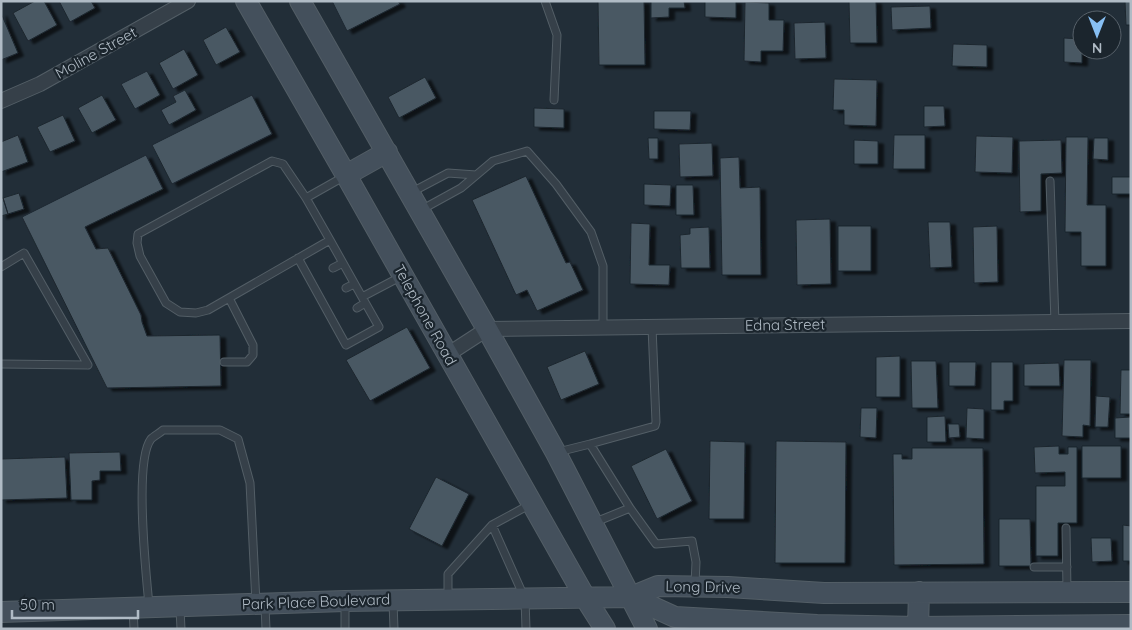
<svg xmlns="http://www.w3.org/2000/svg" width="1132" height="630" font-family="Quicksand,sans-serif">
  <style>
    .building { fill: #4a5964; stroke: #1d272f; filter: url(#shadow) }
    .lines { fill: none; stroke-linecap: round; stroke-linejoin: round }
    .service-casing { stroke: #535e66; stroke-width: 9 }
    .minor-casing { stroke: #535e66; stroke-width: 16 }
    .secondary-casing { stroke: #535e66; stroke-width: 22 }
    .service { stroke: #364049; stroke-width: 7 }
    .minor { stroke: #364049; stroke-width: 14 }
    .secondary { stroke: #44505c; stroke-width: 20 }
    .labels { text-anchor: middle; stroke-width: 4.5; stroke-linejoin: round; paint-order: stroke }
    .street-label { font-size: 15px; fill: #b0bbc5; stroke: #1b252d }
  </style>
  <defs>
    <filter id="shadow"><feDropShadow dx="5.5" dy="3" stdDeviation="1" flood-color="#0009"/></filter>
  </defs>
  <rect width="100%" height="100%" fill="#222e38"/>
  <path class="building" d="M35,1H44L57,25L28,41L13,13Z
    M59,1H91L95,8L70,22Z
    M332,1H398L400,4L347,31Z
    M598,1H644L645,65H599Z
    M651,1H684L685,8H669V17L651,18Z
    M705,1H736V18L705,17Z
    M849,1H876L877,43H850Z
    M1125,1H1131V25H1126Z
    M745,2L769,3V20H784L783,51H761V62L744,61Z
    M930,6L931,28L892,30L891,7Z
    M1,13L18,53L1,60Z
    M825,22L826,58L795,59L794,23Z
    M226,27L240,52L216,65L203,40Z
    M1064,38L1082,39V63L1064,62Z
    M953,44L987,45V67L952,66Z
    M184,49L198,75L173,89L159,63Z
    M147,71L160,95L135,109L121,84Z
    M425,77L436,98L399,118L388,97Z
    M834,79L877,80L876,126L844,125V110H833Z
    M185,90L196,110L169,125L161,110L176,102L173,96Z
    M102,95L116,120L92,133L78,108Z
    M252,95L272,134L172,184L152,145Z
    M924,106H944L945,126L924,127Z
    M534,108L564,109V128L534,127Z
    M654,111H691L690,130L654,129Z
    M63,115L75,141L50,152L37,127Z
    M18,135L28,162L1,172V142Z
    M894,135H925V169H893Z
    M976,136L1013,137L1012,173L975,172Z
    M1066,137H1088L1087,205H1106V266H1081V232H1065Z
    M648,138H658V159H649Z
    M1094,138H1108V160L1093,159Z
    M854,140L878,141V164H854Z
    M1061,140L1062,173L1041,174V211L1020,212L1019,141Z
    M712,143L713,176L680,177L679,144Z
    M146,155L163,189L85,227L96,249L108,248L141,315L142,322L147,336L220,335L221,386L107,388L22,217Z
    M739,157L740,188L760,187L761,275H722L720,158Z
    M526,176L566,263L570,262L583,290L537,311L527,290L516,295L472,200Z
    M1112,177H1131V194H1112Z
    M644,184L671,185L670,206L644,205Z
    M676,185H693L694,215H676Z
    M19,193L24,209L8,214L3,198Z
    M1,198H3L8,214L1,216Z
    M830,219L831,284L797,285L796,220Z
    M928,222H950L952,267L930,268Z
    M631,223L650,224L649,265H670L669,285L630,284Z
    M838,226H871V271H838Z
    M997,226L998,282L974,283L973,227Z
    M709,227L710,268H681L680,235L690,234V228Z
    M407,327L430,368L370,401L346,360Z
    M585,351L599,384L561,400L547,367Z
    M900,356V397H876V357Z
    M1064,360H1091L1090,426L1083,425V437L1062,436Z
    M911,361H936L938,408H912Z
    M949,362H976L975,386H949Z
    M991,362H1013V401H1004V410H991Z
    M1059,363L1060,386H1024V364Z
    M1121,370H1131V414H1120Z
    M1096,396L1110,397L1108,427H1095Z
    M861,408H877L876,438L860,437Z
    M967,408L984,409V439L966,438Z
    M945,416L946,442H927V417Z
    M1131,417V438H1115V418Z
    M948,424H959L960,437L949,438Z
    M710,441L745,442L744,519H709Z
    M776,441L846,442L845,563H775Z
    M1059,446V454H1068V447H1077V523H1058V556H1036V486H1065V472L1035,473L1034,447Z
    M1082,446H1121V478H1082Z
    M912,448H983L984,564L894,565L893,454H902V459H912Z
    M666,449L692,501L657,519L631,466Z
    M120,452L121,471H100V480L92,481V500H71L69,453Z
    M65,457L67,498L1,500V459Z
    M436,477L469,494L442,546L409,529Z
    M999,519H1030L1031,566H999Z
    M1123,525L1131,526V561H1123Z
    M1091,538H1111L1112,561L1092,562Z"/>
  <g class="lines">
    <g class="service-casing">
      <path id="service" d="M545,1L557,35L554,100
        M1050,181L1055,322
        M412,192L448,173L476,175
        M306,198L345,176
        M421,210L461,188L493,161L527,151L556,184L591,232L603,266V328
        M330,240L306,198L283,164L272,161L138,234L137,243L140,256L166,303L180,312L196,313L208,310L330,240L362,297
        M298,258L346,345L379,327L362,297L402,276
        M1,267L24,253L88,365
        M333,268L343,263
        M346,288L354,284
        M357,308L365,303
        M652,327L656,422L655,426L590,444L630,508L656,544L692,541L696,562L695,584
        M224,362H247L253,355V345L229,298
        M1,364L88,365
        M558,452L590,444
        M593,523L630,508
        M492,525L525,599L526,629
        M1066,528L1067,591
        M1034,567H1067
        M448,598V574L492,525L531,504
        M345,602V629
        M393,602L394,629
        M149,605C146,574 134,461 151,439C154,436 160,433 163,430H220L238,439L250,483L256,603
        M265,606L266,629
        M133,608L134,629
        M180,609L181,629"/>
    </g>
    <g class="minor-casing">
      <path id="minor" d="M1,101L40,84L188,1
        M447,355L487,329L1131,321"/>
    </g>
    <g class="secondary-casing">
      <path id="secondary" d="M246,1L346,175L586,599L605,629
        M300,1L487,329L556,453L647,629
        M346,175L387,152
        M631,597L675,617L817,625L918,627L1131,625
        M1,612L345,601L631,597L658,586L728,587L824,593L1131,592
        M918,627L919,592"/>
    </g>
    <use href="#service" class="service"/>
    <use href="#minor" class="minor"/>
    <use href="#secondary" class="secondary"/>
  </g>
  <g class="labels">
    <g class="street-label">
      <text transform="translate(96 53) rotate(-29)" y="5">Moline Street</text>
      <text transform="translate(425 315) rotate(61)" y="5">Telephone Road</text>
      <text transform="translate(785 325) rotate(-1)" y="5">Edna Street</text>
      <text transform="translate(703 587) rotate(1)" y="5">Long Drive</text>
      <text transform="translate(316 602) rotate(-2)" y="5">Park Place Boulevard</text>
    </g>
  </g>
  <rect width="1132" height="630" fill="none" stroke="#b0bbc5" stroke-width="5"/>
  <g transform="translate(1097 35) rotate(180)"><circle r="24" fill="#1b252d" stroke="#57616a"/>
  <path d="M0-4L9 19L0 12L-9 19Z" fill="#87bff3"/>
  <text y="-8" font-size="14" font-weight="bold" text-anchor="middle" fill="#b0bbc5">N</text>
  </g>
  <path d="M12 610v8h126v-8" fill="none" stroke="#b0bbc5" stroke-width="2.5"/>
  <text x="20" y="610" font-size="15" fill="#b0bbc5" stroke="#1b252d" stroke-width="4" paint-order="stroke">50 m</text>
</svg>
